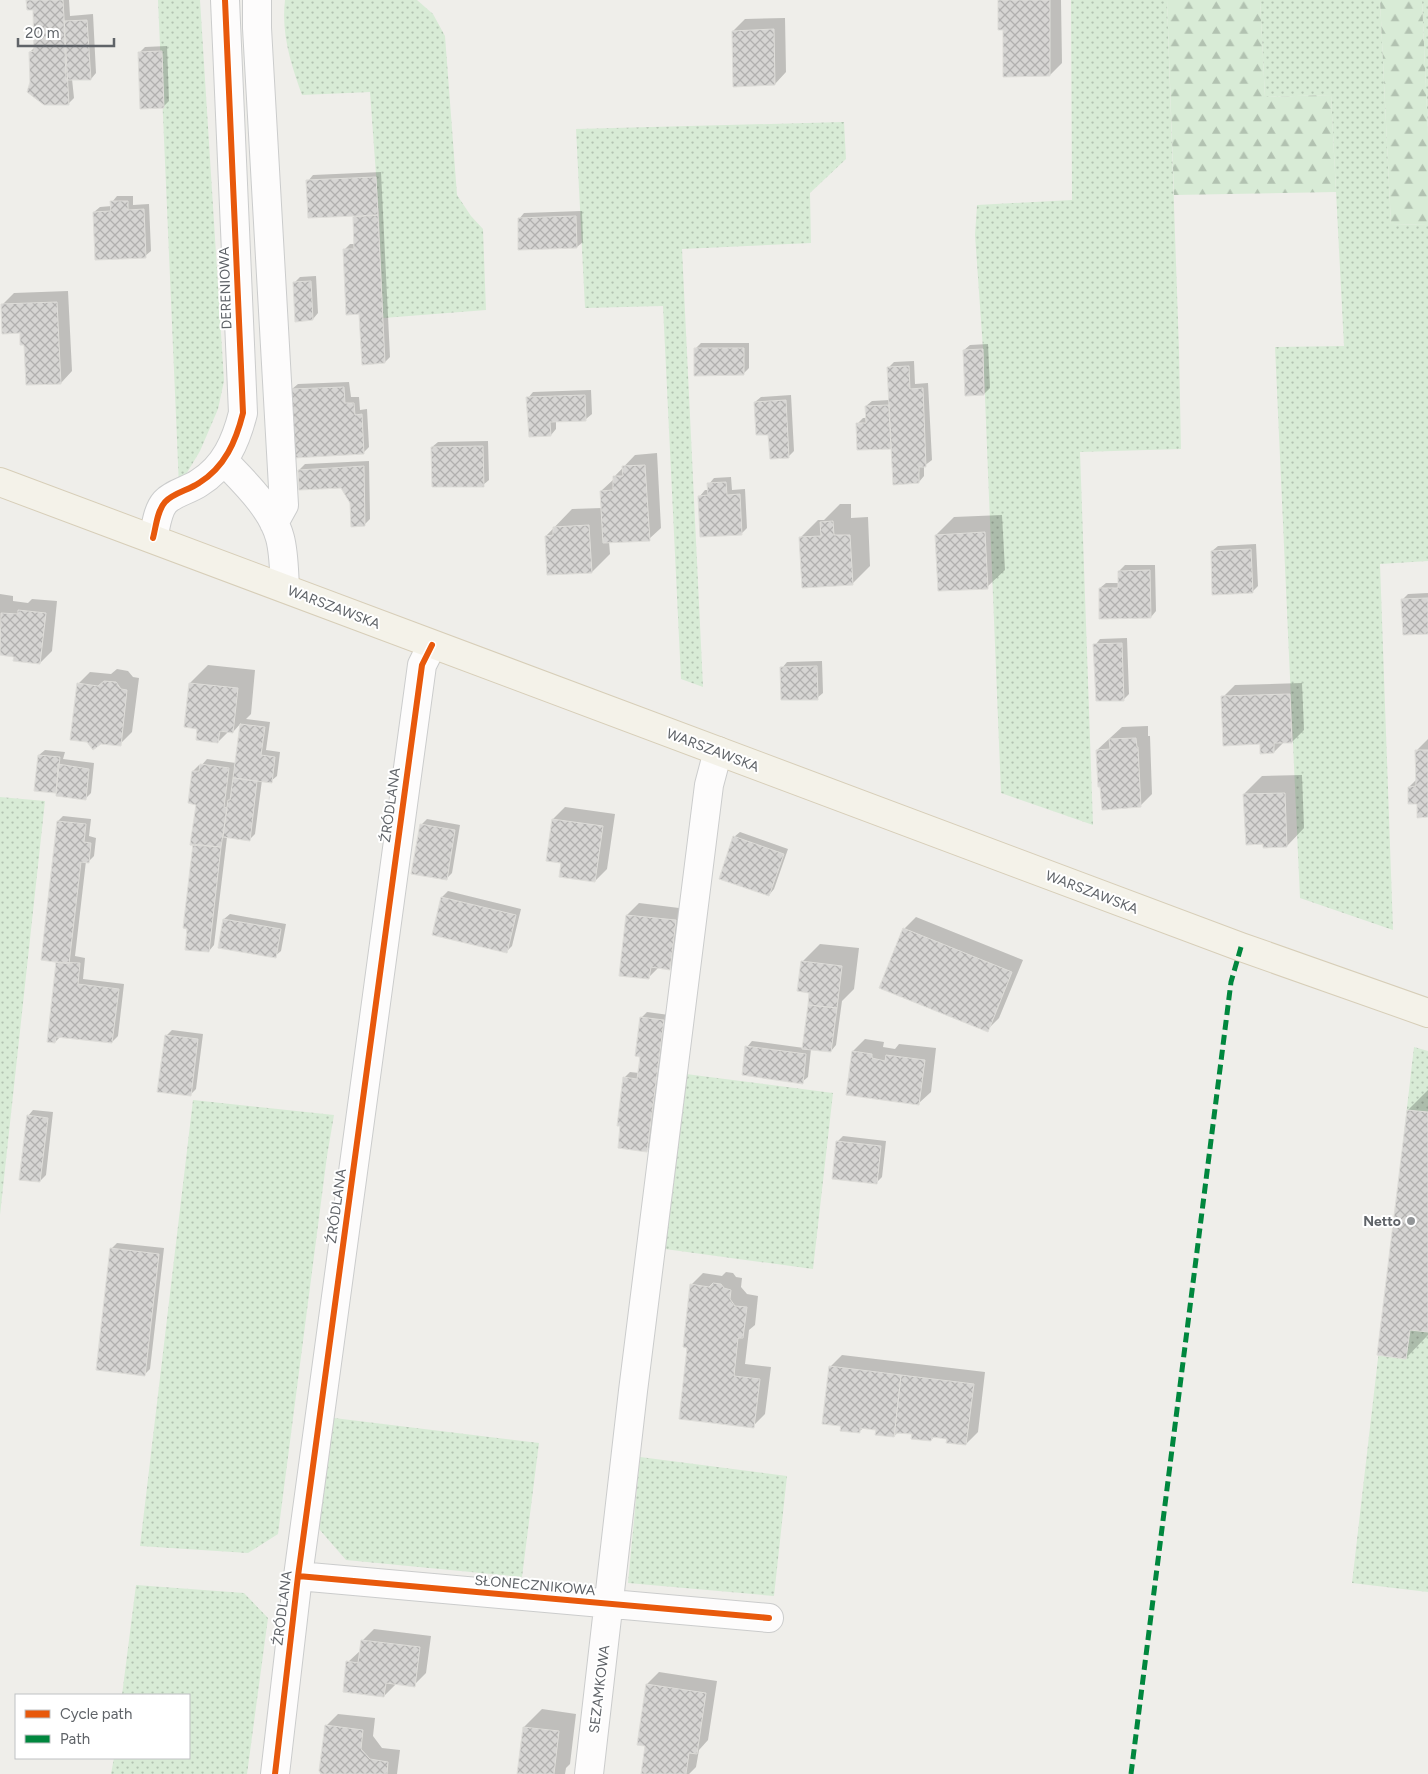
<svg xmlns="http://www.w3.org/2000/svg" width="1428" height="1774" font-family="Figtree,sans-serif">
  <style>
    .grass { fill: url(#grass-dots) }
    .forest { fill: url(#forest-firs) }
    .shadow { fill: #0003 }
    .building { fill: url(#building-cross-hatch); stroke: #deddd9 }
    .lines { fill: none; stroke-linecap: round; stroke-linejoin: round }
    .minor-casing { stroke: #cbcccc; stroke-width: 30 }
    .major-casing { stroke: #d7ceb8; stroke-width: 30 }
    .minor { stroke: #fdfcfc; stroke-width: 28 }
    .major { stroke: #f4f2e9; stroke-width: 28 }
    .quiet { stroke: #00873e; stroke-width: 5; stroke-dasharray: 10 5; stroke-linecap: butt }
    .cycleway-casing { stroke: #fff; stroke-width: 9 }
    .cycleway { stroke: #e8590c; stroke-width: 6 }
    .poi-dot { fill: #919496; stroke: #fff; stroke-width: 2 }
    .labels { text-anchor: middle; stroke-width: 4; stroke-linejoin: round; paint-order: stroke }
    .street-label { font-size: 14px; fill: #5f6368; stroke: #fff }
    .poi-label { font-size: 14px; font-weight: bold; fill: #5f6368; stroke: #fff; text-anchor: end }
  </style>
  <defs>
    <pattern id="grass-dots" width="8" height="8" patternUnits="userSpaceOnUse" patternTransform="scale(1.25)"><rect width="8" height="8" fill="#d8ebd6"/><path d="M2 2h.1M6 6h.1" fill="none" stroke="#b2c2b1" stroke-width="1.8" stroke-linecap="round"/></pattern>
    <pattern id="forest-firs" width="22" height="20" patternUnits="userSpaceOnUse" patternTransform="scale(1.25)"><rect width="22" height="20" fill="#d8ebd6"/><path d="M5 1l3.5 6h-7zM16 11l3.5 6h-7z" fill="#b2c2b1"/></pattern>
    <pattern id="building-cross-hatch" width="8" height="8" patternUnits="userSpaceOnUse" patternTransform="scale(1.25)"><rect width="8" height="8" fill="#d6d5d3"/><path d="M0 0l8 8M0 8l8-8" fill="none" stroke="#b1b0af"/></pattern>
  </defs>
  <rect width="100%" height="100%" fill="#efeeea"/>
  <path class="grass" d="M158,0H200L224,381L218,409L200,451L179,486Z
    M285,0H417L433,14L445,36L457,195L471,216L483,229L486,310L383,318L379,216L370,92L302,95C291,64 281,34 285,0Z
    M1071,0H1167L1179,351L1181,449L1080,452L1093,825L1001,793L983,349L975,235L977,205L1072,200Z
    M1260,0H1380L1391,225L1428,224V561L1380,564L1393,930L1300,898L1275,347L1344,346L1331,95L1265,97Z
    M1422,0H1428V133Z
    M844,122L846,159L810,193L811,243L682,249L703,687L681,679L663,306L585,308L576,129Z
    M0,797L45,801L0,1215Z
    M1414,1047L1428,1051V1592L1352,1583Z
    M686,1074L833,1093L813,1269L665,1249Z
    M193,1100L334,1115L327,1156L278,1534L248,1553L140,1546Z
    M334,1418L539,1443L522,1577L346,1560L319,1529Z
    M640,1457L787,1476L774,1596L628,1583Z
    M136,1585L244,1593L268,1618L247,1774H111L114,1758H189V1695H122Z"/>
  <path class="forest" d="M1167,0H1260L1265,97L1331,95L1336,192L1174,195Z
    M1380,0H1422L1428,133V224L1391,225Z"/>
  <path class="shadow" d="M28,0H69L70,16L93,14L96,73L91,79H72L74,98L68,104L31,83L30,52L35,47L34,9Z
    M999,0H1061L1062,63L1050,75L1004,29Z
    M785,18L786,72L775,84L733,31L745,19Z
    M167,46L169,101L163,107L139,53L145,47Z
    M381,172L390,357L385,362L360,313L344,250L350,244H355L354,215L308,181L313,175Z
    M117,196H133V205L149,204L151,251L145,256L94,212L100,207L112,206V202Z
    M582,211L583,242L577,247L519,219L524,213Z
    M316,276L318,313L313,319L294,283L300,277Z
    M68,291L72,371L61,383L25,344L21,332L2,305L14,293Z
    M701,343H749V368L744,373L695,349Z
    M988,344L990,388L984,394L964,350L970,345Z
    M914,361L915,384L928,383L932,460L924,466V476L919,482L892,448L858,449L857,424L863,418H867L866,406L872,401L890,400L888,368L894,362Z
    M349,382L351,397H359L360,410L367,409L369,447L363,453L292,389L298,384Z
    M591,390L592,414L586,419L556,420V429L551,435L528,398L533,392Z
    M791,395L794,451L788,457L769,433L755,402L761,397Z
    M488,441L489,480L483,485L432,447L438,442Z
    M657,453L661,528L649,539L609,541L610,554L592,572L546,536L572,509L602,508L601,491L614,479V477L635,455Z
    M369,461L370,519L364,525L342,487L299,470L305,464Z
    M731,477L732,490L745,489L747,528L741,534L700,496L705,490H709V484L714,478Z
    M840,504H851V518L868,517L870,566L852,584L800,538L818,520H824Z
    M1002,515L1005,570L987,587L936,535L954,517Z
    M1256,544L1258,586L1252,592L1212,551L1218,546Z
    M1125,565H1155L1156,611L1151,617L1100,588L1106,583H1119V571Z
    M1428,593V633L1402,600L1408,594Z
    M0,594L13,596V601L28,603L32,599L57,601L52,651L40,663L15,656L0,654Z
    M1127,638L1129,694L1124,699L1095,645L1100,639Z
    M822,661L823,693L817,698L782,668L787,662Z
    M208,665L255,670L251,714L246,719L270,722L266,750L280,752L277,776L271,781L262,780L255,834L249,840L227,837L214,945L209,951L194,844L197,803L193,771L199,765L201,766L207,759L236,763L241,723L233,732L229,731L218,742L198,727L190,683Z
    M117,669L128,671L133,677L139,678L132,732L120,744L78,684L90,672L111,674Z
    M1302,683L1304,730L1292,742H1284L1274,752L1262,743L1223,697L1235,685Z
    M1148,726V736H1150L1152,794L1140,806L1097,750L1122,727Z
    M1428,739V816L1409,787L1417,779L1416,751Z
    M45,750L65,752L63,759L94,763L91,793L85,799L57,792L36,790L39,755Z
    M1302,775L1304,828L1287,846L1264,843L1244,794L1262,776Z
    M565,807L615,814L607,869L595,881L562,862L553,819Z
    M63,816L91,819L89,836L96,838L94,856L89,861H86L75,956L85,958L83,979L124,984L118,1036L112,1042L61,1036L55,1042L57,961L58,821Z
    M427,819L460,825L452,873L446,879L421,825Z
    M740,832L788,849L774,889L769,895L734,837Z
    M448,891L521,909L512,946L506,952L433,934L442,897Z
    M639,903L687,909L682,957L670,968L659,967L649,977L627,915Z
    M230,914L286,924L281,951L275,956L224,919Z
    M916,917L1023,960L999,1018L987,1030L904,929Z
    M820,944L859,948L854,989L842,1001L836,1045L831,1051L811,1049L808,1077L802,1082L747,1047L752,1041L804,1048L811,992L802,962Z
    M647,1012L669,1015L652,1145L647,1150L624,1078L630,1072L639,1073L641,1056V1018Z
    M172,1030L203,1034L196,1089L190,1095L166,1036Z
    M865,1039L884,1042L883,1047L895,1049L899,1044L936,1048L931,1092L919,1103L853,1051Z
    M1428,1090V1335L1406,1358L1408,1110Z
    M33,1110L53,1112L46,1175L40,1181L28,1116Z
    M843,1136L886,1141L882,1177L876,1183L837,1142Z
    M117,1243L164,1248L150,1369L144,1375L111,1249Z
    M726,1272L733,1273L736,1277L742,1278L741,1287L747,1294L758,1296L755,1325L749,1330L745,1364L771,1367L765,1414L753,1426L689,1347L691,1285L703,1273L722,1276Z
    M842,1355L985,1372L978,1432L966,1444L949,1438L935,1436L931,1440L913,1433L899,1432L894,1436L877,1429L864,1427L859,1432L842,1425L830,1367Z
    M374,1629L431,1636L426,1673L414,1685L396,1684L384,1696L348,1662L361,1650L362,1641Z
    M659,1672L717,1681L708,1740L699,1750L696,1767L689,1774H650L646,1745L647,1684Z
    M542,1709L576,1714L570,1764L566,1768L565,1774H519L524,1727Z
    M338,1714L375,1718L373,1736L382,1748L400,1750L397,1774H323L326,1726Z"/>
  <path class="building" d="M26,0H63L69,105H44L27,92L30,82L29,52L34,51L33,10H27Z
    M998,0H1050V76L1003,77V30H998Z
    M87,20L91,80H66L64,21Z
    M774,29L775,85L733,87L732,31Z
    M162,51L164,108L140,109L138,52Z
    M376,177L378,215L308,218L306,180Z
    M110,201H128V210L144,209L146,258L95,260L93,212L111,211Z
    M378,215L385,363L362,365L359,314L346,315L343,249H354L353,217Z
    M576,216L577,248L518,250V218Z
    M311,281L313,320L295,322L293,282Z
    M57,302L61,384L26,385L24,345H20V333L2,334L1,304Z
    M694,348H744V375L694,376Z
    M983,349L984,395L965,396L963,350Z
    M909,366L910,389L923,388L926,467H919V483L893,485L887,367Z
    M344,387L345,403H354L355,415L362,414L364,454L293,458L291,389Z
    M585,395L586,421L550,422L551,436L529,437L526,397Z
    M786,400L789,458L770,459L768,435H756L754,402Z
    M889,405L891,449L857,450L856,423H866L865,406Z
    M483,446L484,487H432L431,447Z
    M645,465L650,541L603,543L600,491L613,490V476H623L622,466Z
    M364,466L365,526L351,527L350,503L341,488L299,490L298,470Z
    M726,482L727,495L740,494L742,535L700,537L698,496L708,495L707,483Z
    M833,521L834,535H850L853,585L802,588L799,537L821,536L820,522Z
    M589,525L592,573L547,575L545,536L553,535V527Z
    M985,532L988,589L938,591L935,535Z
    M1251,549L1253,593L1212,595L1211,551Z
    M1150,570L1151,618L1099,619V588H1118V571Z
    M1428,598V634L1403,635L1401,599Z
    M18,610L46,613L40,664L13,661L14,657L0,655L1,613L18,614Z
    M1122,643L1124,701H1096L1093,644Z
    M817,666L818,700H781L780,667Z
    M104,681L116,682L121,689L127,690L121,746L101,744L93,750L87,742L70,740L77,683L98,686Z
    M189,683L238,688L233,733L220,731L218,743L196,740L197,729L184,727Z
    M1290,694L1292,743H1274V753L1260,754V744L1223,746L1221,696Z
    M240,724L265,727L261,755L275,757L272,783L233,778Z
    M1136,738L1137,747H1138L1141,807L1102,810L1100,787H1098L1096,750L1110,749L1109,739Z
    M1415,750H1428V817L1417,818V804H1408V787L1416,786Z
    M38,755L60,757L56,793L34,791Z
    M58,764L89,769L86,800L56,796Z
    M200,764L229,768L224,807L227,808L221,847L190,845L196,805L188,803L192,771H199Z
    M233,778L257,781L250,841L223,837L228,800H230Z
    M1285,793L1287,847L1263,848V844L1246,845L1243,794Z
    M552,819L603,826L595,882L559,877L561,863L546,861Z
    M57,821L86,824L84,842L91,843L89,863L81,862L69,964L41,960Z
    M420,824L455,830L447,880L411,874Z
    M733,836L784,854L769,896L719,879Z
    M193,844L221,847L209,952L185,950L187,929L183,928Z
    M441,897L516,915L507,953L432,935Z
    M626,915L676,920L670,970L651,967L649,979L619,976Z
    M223,919L281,929L276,958L218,948Z
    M903,928L1012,972L988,1032L879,988Z
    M801,961L842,966L837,1008L808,1005L809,993L797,991Z
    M56,962L80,963L78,984L119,989L112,1043L56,1037L55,1043L47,1042Z
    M808,1005L837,1008L831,1052L802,1049Z
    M640,1017L664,1020L647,1152L618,1148L620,1126H617L623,1077L637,1079L640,1057L635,1056Z
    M165,1035L198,1039L191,1096L157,1092Z
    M745,1046L806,1054L803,1084L742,1075Z
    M852,1051L872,1054V1058L885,1061L886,1055L925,1060L919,1105L846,1095Z
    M1407,1110L1428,1112V1332L1410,1330L1406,1359L1377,1355Z
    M27,1115L48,1118L40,1182L19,1180Z
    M836,1141L881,1146L877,1184L832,1179Z
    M110,1248L159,1254L145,1376L96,1370Z
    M713,1283L721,1284L724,1288L731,1290L730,1299L735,1306L747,1307L743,1338H738L734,1376L760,1379L754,1428L679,1419L687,1348L683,1347L690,1284L709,1287Z
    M829,1366L901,1375L894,1437L875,1435L876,1430L860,1428V1433L840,1431L841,1426L822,1424Z
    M901,1375L974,1384L966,1445L946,1443L947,1439L932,1437L931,1441L911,1439L912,1434L896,1433L894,1437Z
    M361,1640L420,1647L415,1687L386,1683L384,1697L343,1692L346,1661L358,1663Z
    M646,1684L706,1693L697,1754L689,1753L686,1774H641L645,1746L637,1745Z
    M325,1725L363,1730L361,1749L370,1759L388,1762L387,1774H321L319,1771Z
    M523,1727L559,1731L554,1774H517Z"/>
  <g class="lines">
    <g class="minor-casing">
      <path id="minor" d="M257,0V28L284,505L274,523
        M224,461C244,482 272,508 280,538C284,553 284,571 285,588
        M153,538C156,527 157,511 165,502C173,493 189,490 199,483C225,467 236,441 243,413L225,0
        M298,1576L769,1618
        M275,1774L298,1576L422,665L432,645
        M589,1774L633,1391L709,785L718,751"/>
    </g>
    <g class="major-casing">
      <path id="major" d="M0,482L1241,947L1428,1013"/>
    </g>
    <use href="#minor" class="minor"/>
    <use href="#major" class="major"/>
    <path class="quiet" d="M1131,1774L1231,982L1241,947"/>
    <g class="cycleway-casing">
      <path id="cycleway" d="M153,538C156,527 157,511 165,502C173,493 189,490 199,483C225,467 236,441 243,413L225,0
        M298,1576L769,1618
        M275,1774L298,1576L422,665L432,645"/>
    </g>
    <use href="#cycleway" class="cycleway"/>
  </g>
  <circle class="poi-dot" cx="1411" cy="1221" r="5"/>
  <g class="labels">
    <g class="street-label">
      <text transform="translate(225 288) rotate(-92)" y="5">DERENIOWA</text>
      <text transform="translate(334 607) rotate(21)" y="5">WARSZAWSKA</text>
      <text transform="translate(713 750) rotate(21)" y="5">WARSZAWSKA</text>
      <text transform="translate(390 805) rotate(-82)" y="5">ŹRÓDLANA</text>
      <text transform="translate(1092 892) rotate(21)" y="5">WARSZAWSKA</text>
      <text transform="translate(336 1206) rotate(-82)" y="5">ŹRÓDLANA</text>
      <text transform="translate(535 1585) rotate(5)" y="5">SŁONECZNIKOWA</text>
      <text transform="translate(282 1608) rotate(-83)" y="5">ŹRÓDLANA</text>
      <text transform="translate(599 1689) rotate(-83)" y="5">SEZAMKOWA</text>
    </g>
    <g class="poi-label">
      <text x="1401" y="1226">Netto</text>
    </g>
  </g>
  <rect x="15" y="1694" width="175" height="65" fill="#ffffff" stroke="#bfc1c3"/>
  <rect x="25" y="1710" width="25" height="8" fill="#e8590c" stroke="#bfc1c3"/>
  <text x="60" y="1719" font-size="15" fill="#5f6368">Cycle path</text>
  <rect x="25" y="1735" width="25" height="8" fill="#00873e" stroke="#bfc1c3"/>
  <text x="60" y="1744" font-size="15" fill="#5f6368">Path</text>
  <path d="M18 38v8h96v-8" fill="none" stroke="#5f6368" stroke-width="2.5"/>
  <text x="25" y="38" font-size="15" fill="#5f6368" stroke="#ffffff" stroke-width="4" paint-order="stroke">20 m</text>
</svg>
